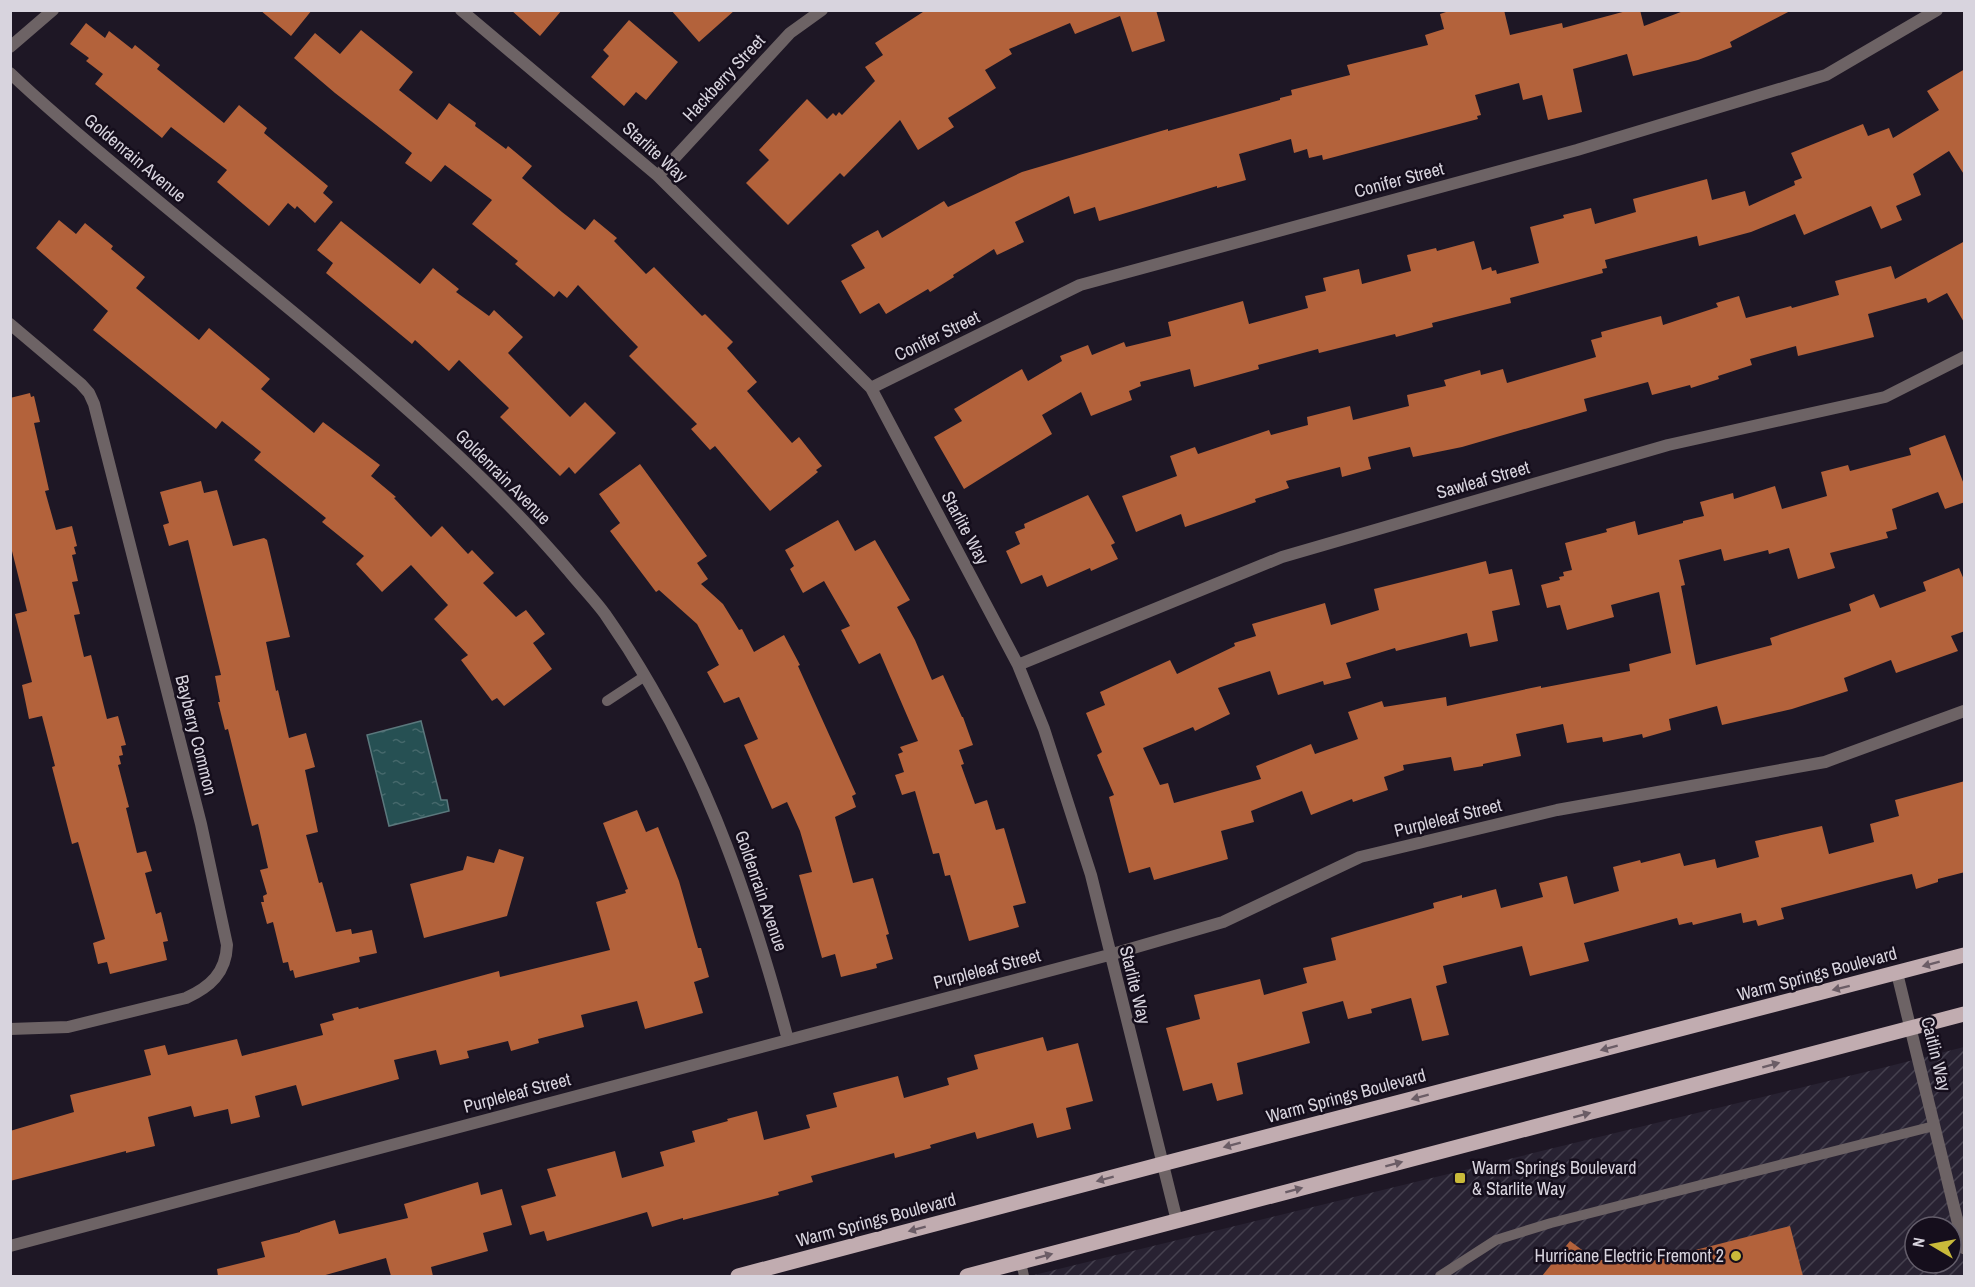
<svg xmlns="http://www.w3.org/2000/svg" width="1975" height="1287" font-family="'Archivo Narrow',sans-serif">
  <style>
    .industrial { fill: url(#industrial-furrows); fill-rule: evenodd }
    .water { fill: url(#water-ripples); stroke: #5b787d; stroke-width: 1.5 }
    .building { fill: #b3623b }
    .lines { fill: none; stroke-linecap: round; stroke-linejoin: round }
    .service { stroke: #6d6365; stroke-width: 10 }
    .minor { stroke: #6d6365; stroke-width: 12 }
    .primary { stroke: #c1acb0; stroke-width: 15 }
    .oneway { fill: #6b5d66 }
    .poi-dot { fill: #c9ba3a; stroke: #150e1c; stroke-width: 2 }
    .labels { text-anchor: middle; stroke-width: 5; stroke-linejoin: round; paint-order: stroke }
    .street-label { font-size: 18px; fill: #d8d4de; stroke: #150e1c }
    .poi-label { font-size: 18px; fill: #d8d4de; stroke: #150e1c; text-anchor: start }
  </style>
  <defs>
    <pattern id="industrial-furrows" width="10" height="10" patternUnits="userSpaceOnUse" patternTransform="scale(1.5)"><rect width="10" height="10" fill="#282232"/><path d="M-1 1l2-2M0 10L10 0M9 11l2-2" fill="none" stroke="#46414f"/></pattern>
    <pattern id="water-ripples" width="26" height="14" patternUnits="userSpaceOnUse" patternTransform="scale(1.5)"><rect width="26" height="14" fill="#265053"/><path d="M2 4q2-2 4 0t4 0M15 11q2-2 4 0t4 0" fill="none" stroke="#45686b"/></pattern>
  </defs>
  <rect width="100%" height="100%" fill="#1e1725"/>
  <path class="industrial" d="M1964,1047V1276H1030L1890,1066ZM1915,1227H1951V1263H1915Z"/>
  <path class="water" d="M421,721L441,800H447L449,811L389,826L367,735Z"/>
  <path class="building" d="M260,10H312L291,36Z
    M511,10H562L540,36Z
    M671,10H735L699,42Z
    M926,10H1156L1165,41L1132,52L1120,16L1075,34L1070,23L1009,49L1012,54L985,70L996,88L948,118L954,127L918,150L900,120L844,177L840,173L788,225L746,183L769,160L759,150L807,99L827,119L833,113L836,116L839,112L842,115L875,81L865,67L883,55L875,43Z
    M1452,10H1504L1510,35L1562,23L1563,28L1630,10H1640L1644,26L1686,10H1792L1730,42L1732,47L1698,60L1633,76L1627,54L1573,69L1582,112L1548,120L1542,95L1523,100L1519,83L1475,95L1481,115L1477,116L1478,119L1323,160L1322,155L1309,158L1307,149L1294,153L1291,139L1239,154L1246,180L1217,188V186L1099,221L1095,207L1074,214L1069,196L1015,222L1024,242L997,255L994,249L953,275L954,277L930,292L928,289L886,314L879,303L860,314L841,281L865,268L851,245L878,230L882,238L944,201L948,207L1022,172L1137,138L1168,129V131L1280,100V98L1292,95L1291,90L1350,75L1347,65L1428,45L1425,35L1444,29L1440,14Z
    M629,20L678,62L646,100L636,92L624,106L591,77L609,56L603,50Z
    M86,23L105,38L109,31L132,49L135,45L160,65L157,69L224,123L239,105L267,128L264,133L328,186L323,193L333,202L315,223L297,206L295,209L288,203L269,226L217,182L227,170L171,127L162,138L95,84L103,74L86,61L89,58L70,44Z
    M361,30L413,72L399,90L437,120L449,103L476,123L475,126L506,149L508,146L532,166L522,178L562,212L585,230L594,219L617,238L614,241L646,274L654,267L702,316L705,314L733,342L727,348L757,382L747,391L792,443L799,437L822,466L816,470L818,472L770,511L715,446L710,450L691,429L697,424L629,356L638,347L578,285L567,298L559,291L554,297L515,264L518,261L472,224L492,200L445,165L431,182L405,163L412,153L335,93L294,58L315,33L340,54Z
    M1965,69V176L1949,151L1913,174L1921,195L1896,206L1902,220L1881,229L1871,206L1804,235L1795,214L1751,232L1699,246L1697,236L1605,260L1607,268L1602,269L1603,273L1510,298L1511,303L1432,323L1433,327L1396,337L1395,334L1319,353L1318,349L1258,365L1259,369L1194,387L1190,369L1140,382L1141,386L1129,391L1132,400L1091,416L1081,392L1042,415L1052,434L964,489L934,437L962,421L954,409L1022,369L1028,381L1062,361L1060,356L1088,345L1092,355L1124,342L1126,347L1171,336L1168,322L1243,301L1249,324L1308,308L1305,296L1326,291L1323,278L1359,269L1362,284L1411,271L1407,255L1436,248L1437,251L1474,241L1482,270L1491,267L1492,271L1496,270L1497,274L1539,263L1530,227L1564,218L1563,215L1591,208L1595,224L1636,212L1633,199L1707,179L1712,200L1745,191L1749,206L1795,185L1794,181L1802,178L1791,153L1863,124L1868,136L1889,128L1893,138L1939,110L1927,91Z
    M59,220L76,234L85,223L113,246L111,249L145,277L136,288L199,340L209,328L270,379L261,389L314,433L323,422L380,465L371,476L396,497L394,498L431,537L442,526L468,554L472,550L494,573L483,583L516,617L526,610L545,634L533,643L552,669L504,706L497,698L492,701L461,660L468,655L434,619L448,605L411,565L382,592L356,564L364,556L322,522L326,518L254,460L261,452L222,421L216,429L93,330L108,311L36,248Z
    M341,221L420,284L433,268L459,289L456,292L489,316L494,310L523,337L508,353L570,417L585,402L616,433L575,474L569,467L560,476L500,417L509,408L459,360L449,371L415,340L412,344L326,273L333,263L317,250Z
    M1965,241V324L1947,293L1928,303L1926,298L1868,314L1874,337L1798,356L1796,346L1750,359L1752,365L1718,376L1719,379L1691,388L1690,385L1652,395L1648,382L1584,399L1587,411L1462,447L1413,457L1410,447L1368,457L1371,469L1342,477L1340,467L1286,481L1289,488L1255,499L1256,502L1185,527L1181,514L1136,532L1122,496L1177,476L1170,456L1195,447L1198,454L1269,430L1271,435L1308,425L1307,417L1350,406L1353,420L1409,406L1407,395L1446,386L1444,380L1480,370L1481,375L1503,369L1507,383L1596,357L1591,340L1602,337L1601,332L1661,316L1663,325L1718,307L1716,303L1739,296L1746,318L1791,306L1792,308L1839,295L1835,281L1891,266L1895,279Z
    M30,393L31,397L34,396L40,422L34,423L49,490L45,491L56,530L72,526L77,546L74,547L76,554L72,555L78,581L72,582L80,614L74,615L84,657L91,655L107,719L118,716L126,745L121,746L123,755L119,756L121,764L118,765L129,807L126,808L137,853L146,851L152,871L145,873L156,914L161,912L168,941L163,942L167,960L110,974L107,962L98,964L93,943L105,939L78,842L72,844L52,767L55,766L42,716L29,719L22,685L32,682L15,614L27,611L10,543V398Z
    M1945,435L1965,487V502L1945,509L1938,492L1892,509L1897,529L1886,532L1888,538L1830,553L1835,568L1798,579L1789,548L1769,554L1768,550L1724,561L1721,549L1679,560L1685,585L1681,586L1696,665L1772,645L1770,638L1851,611L1849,604L1874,594L1880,608L1926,591L1923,582L1959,568L1965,582V631L1951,636L1958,651L1896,673L1891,660L1844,678L1848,691L1792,709L1722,725L1717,706L1669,719L1671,730L1643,738L1642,734L1603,742L1602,737L1567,743L1563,724L1516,734L1521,756L1483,764V766L1454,771L1451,757L1403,765L1404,770L1384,777L1388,790L1353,802L1352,799L1311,815L1302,791L1251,811L1254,822L1221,831L1228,859L1154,880L1150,867L1129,873L1109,797L1114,795L1097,755L1102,752L1086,713L1105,705L1100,692L1170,660L1177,674L1235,646L1234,643L1256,636L1252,624L1325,603L1331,625L1379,610L1374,589L1486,561L1489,574L1512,569L1520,605L1492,611L1498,641L1470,647L1467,633L1396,651L1395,648L1346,663L1351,678L1324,685L1323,681L1278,695L1270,671L1218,688L1230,714L1195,731L1193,727L1143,748L1160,785L1168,783L1174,803L1261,779L1256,766L1311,744L1315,754L1358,739L1348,712L1382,701L1384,707L1446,697L1447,706L1541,686V688L1630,671L1629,664L1671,653L1659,592L1611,605L1614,617L1567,630L1560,605L1547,608L1541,585L1560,580L1559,577L1564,576L1563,572L1572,570L1565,543L1607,532L1606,529L1635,521L1638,535L1683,523V521L1704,516L1700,502L1733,493L1734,499L1775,486L1782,509L1827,496L1821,472L1848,465L1850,471L1911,455L1909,448Z
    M640,464L707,556L697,563L708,579L701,584L723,604L739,630L742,629L754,652L784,635L800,665L798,666L856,794L852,796L856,807L835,817L853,883L873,878L889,934L886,935L893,959L876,964L877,968L841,977L835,954L822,958L799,875L812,872L800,831L787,802L772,809L744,745L758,739L739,697L724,703L707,672L719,665L697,624L659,590L656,592L610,531L620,523L599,494Z
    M201,481L204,493L217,490L233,546L264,538L267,540L290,637L266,642L276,691L278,690L289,738L306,733L315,767L305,770L318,832L306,835L319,883L322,882L336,932L351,929L352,934L372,930L377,953L359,957L360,962L295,978L293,970L290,971L288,962L283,963L273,922L267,924L261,902H264L263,896L267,894L260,870L268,868L258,824L252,826L228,729L225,730L218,702H220L215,676L221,675L188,540L169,546L163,525L169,523L160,492Z
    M1088,495L1115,543L1111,545L1118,559L1091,571L1090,568L1047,587L1042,575L1021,584L1006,551L1020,544L1015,532L1025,528L1024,524Z
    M838,520L855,551L875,540L910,600L897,607L915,640L932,680L943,675L962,717H963L973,745L959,750L964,764L961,765L975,804L987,800L996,830L1004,828L1026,903L1013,906L1019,927L969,941L950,875L945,876L939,853L933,854L915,791L902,795L895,775L904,772L898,754L903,752L900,747L918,741L880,653L859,664L841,630L850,626L824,581L803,593L790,569L794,566L785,550Z
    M1965,781V872L1938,879V882L1916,889L1912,874L1884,881L1781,908L1784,919L1758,926L1756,920L1743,923L1741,913L1693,925L1692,922L1679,925L1677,918L1584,943L1589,961L1530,976L1522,946L1443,966L1447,983L1436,986L1449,1035L1422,1041L1411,998L1371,1009L1372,1013L1348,1019L1343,1001L1302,1012L1310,1043L1237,1063L1243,1094L1217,1101L1212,1083L1183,1091L1166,1028L1200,1019L1194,995L1260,979L1264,995L1307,983L1303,968L1336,960L1331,938L1434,908L1433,903L1462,895V898L1496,889L1501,908L1543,897L1539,883L1567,876L1574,904L1619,891L1613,867L1640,860L1641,863L1680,853L1684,866L1715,859L1717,868L1759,857L1755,841L1822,826L1829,854L1874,842L1870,824L1899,816L1895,800Z
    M637,810L646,832L658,827L679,881L698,948H701L709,977L694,982L703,1013L645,1029L637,1001L581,1015L584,1027L538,1039L539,1043L511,1051L508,1041L467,1051L469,1058L440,1065L436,1050L394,1060L399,1079L302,1106L296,1085L255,1096L260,1117L231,1124L228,1109L194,1117L191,1106L148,1117L155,1146L126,1153V1151L10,1181V1131L74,1112L70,1095L151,1075L144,1050L165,1045L168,1055L237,1039L242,1056L323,1035L320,1024L334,1020L332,1014L358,1007L359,1009L499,971L500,977L610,950L596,902L626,893L625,890L628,889L603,823Z
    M499,849L524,857L507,916L424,938L410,884L463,870L467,856L494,863Z
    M1043,1037L1047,1051L1078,1043L1093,1101L1066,1108L1071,1129L1037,1138L1033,1123L977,1139L975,1132L930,1145L931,1148L895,1158L894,1153L811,1176L813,1182L778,1192L779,1195L683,1220V1218L652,1227L647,1212L547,1241L544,1231L530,1235L521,1206L556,1196L547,1169L615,1151L622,1178L664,1166L660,1152L695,1142L692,1131L728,1121L727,1119L757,1111L764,1140L810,1128L806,1115L837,1107L833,1093L898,1076L904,1098L949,1085L947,1078L978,1069L974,1055Z
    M478,1182L481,1195L502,1189L512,1225L483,1233L488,1251L431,1267L433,1276H391L386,1258L322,1276H218L217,1269L265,1257L261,1242L300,1232V1231L335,1220L339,1234L408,1218L404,1204Z
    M1790,1226L1803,1276H1542L1570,1241L1597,1261L1641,1251L1644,1263Z"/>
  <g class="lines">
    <path class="service" d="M607,701L645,676
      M1021,1262L1024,1276
      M1440,1276L1496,1240L1551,1223L1934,1126"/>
    <path class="minor" d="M461,10L658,176L871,388L1018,665L1044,729L1091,875L1177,1221
      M10,47L53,10
      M10,73C55,116 103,155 150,194C247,275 346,353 439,438C484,479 528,523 568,570C580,585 594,599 605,614C698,747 747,886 788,1040
      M658,176L790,33L822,10
      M10,324L81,384L89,393L94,404L201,824L227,945C226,973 210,987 186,998L68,1027L10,1029
      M871,388L1080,285L1577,150L1826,75L1937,10
      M1018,665L1282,557L1668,445L1885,397L1964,357
      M1897,973L1964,1248
      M10,1246L1109,955L1223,922L1360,857L1557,810L1825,762L1964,711"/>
    <path class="primary" d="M738,1276L1162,1164L1964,955
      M967,1276L1964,1014"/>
  </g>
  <defs><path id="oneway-solid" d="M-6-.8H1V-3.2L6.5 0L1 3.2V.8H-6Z" transform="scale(1.5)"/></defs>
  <g class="oneway">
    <use href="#oneway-solid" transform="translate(1931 964) rotate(165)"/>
    <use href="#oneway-solid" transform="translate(1841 988) rotate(166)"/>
    <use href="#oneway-solid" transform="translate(1609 1048) rotate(165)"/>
    <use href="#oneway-solid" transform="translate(1771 1065) rotate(-15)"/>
    <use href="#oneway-solid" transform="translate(1420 1097) rotate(165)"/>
    <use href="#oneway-solid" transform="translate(1582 1115) rotate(-15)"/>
    <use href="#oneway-solid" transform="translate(1232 1145) rotate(165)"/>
    <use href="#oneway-solid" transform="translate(1394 1164) rotate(-15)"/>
    <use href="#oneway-solid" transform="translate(1105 1179) rotate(165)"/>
    <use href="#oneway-solid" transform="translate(1294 1190) rotate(-15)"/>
    <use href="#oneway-solid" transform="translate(917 1229) rotate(165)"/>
    <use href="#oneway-solid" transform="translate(1044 1256) rotate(-15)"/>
  </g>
  <g class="poi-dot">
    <rect x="1454" y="1172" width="12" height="12" rx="3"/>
    <circle cx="1736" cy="1256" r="6"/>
  </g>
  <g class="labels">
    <g class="street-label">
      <text transform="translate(724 78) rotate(-47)" y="6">Hackberry Street</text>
      <text transform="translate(655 152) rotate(42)" y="6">Starlite Way</text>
      <text transform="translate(135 158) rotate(40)" y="6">Goldenrain Avenue</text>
      <text transform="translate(1399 180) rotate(-15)" y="6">Conifer Street</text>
      <text transform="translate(937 336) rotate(-26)" y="6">Conifer Street</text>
      <text transform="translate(503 477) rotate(45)" y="6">Goldenrain Avenue</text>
      <text transform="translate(1483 480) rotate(-16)" y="6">Sawleaf Street</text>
      <text transform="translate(965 528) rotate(62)" y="6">Starlite Way</text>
      <text transform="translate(196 735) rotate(76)" y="6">Bayberry Common</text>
      <text transform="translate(1448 818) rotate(-14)" y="6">Purpleleaf Street</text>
      <text transform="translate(761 891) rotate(71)" y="6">Goldenrain Avenue</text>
      <text transform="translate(987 969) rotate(-15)" y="6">Purpleleaf Street</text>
      <text transform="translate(1817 974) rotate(-15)" y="6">Warm Springs Boulevard</text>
      <text transform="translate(1135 985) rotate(76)" y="6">Starlite Way</text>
      <text transform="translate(1936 1054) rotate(76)" y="6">Caitlin Way</text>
      <text transform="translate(517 1093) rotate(-15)" y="6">Purpleleaf Street</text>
      <text transform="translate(1346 1096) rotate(-15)" y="6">Warm Springs Boulevard</text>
      <text transform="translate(876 1220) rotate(-15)" y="6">Warm Springs Boulevard</text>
    </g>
    <g class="poi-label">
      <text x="1472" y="1174">Warm Springs Boulevard<tspan x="1472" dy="21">&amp; Starlite Way</tspan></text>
      <text x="1724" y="1262" text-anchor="end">Hurricane Electric Fremont 2</text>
    </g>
  </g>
  <rect width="1975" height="1287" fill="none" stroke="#d8d4de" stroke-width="24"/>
  <g transform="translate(1933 1245) rotate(280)"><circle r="28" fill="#150e1c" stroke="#635d6a" stroke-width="1.5"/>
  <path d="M0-4.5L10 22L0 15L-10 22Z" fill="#c9ba3a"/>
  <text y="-9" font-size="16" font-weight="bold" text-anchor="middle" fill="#d8d4de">N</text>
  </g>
</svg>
